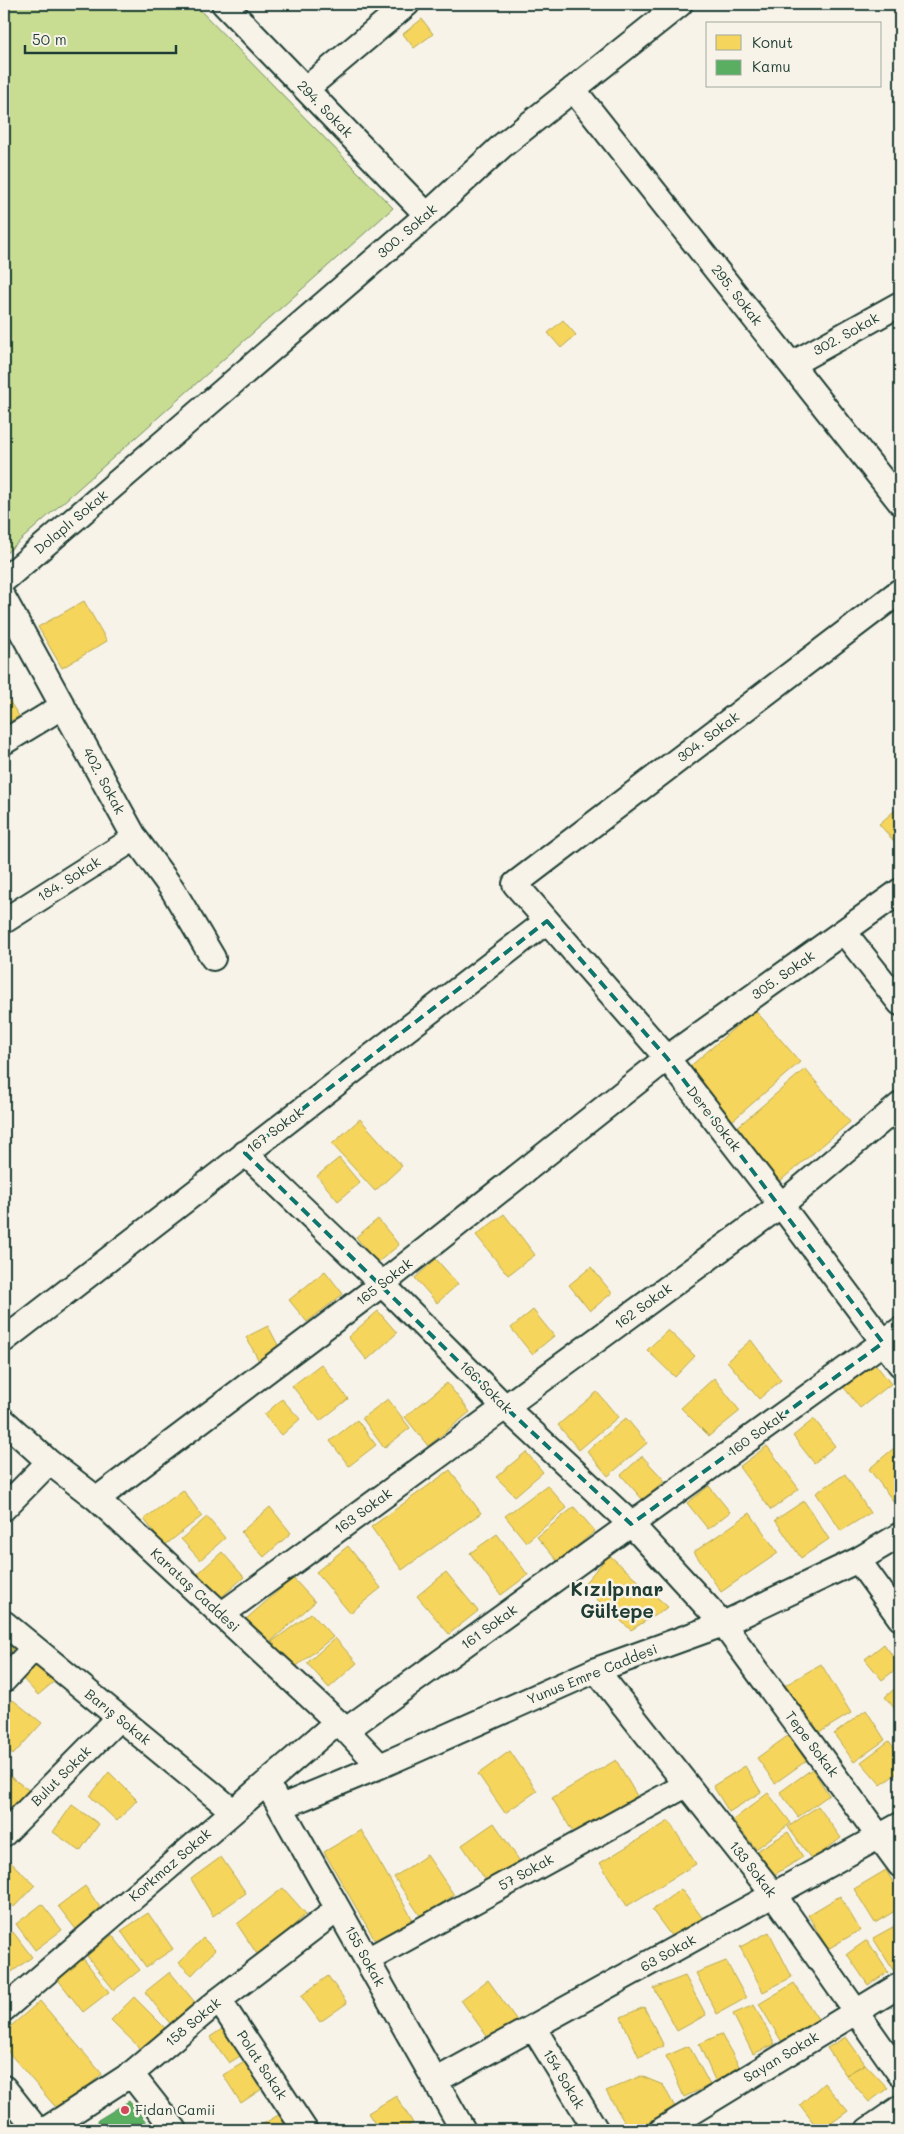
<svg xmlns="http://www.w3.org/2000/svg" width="904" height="2134" font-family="Mali,sans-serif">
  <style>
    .green { fill: #c8dd92; stroke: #748d63 }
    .homes { fill: #f6d55c; stroke: #b6a750 }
    .public { fill: #5aae61; stroke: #488c54 }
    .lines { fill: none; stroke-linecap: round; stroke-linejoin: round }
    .minor-casing { stroke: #1f3d34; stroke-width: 28 }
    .minor { stroke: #f7f3e8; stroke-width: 24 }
    .marked { fill: none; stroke: #0f766e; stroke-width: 4; stroke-dasharray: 10 6; stroke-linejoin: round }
    .poi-dot { fill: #d1495b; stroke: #f7f3e8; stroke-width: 2 }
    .labels { text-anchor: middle; stroke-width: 5; stroke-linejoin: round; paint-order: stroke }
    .street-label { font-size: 14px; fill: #1f3d34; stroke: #f7f3e8 }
    .poi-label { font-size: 14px; fill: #1f3d34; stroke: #f7f3e8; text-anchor: start }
    .district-label { font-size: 19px; font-weight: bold; fill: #1f3d34; stroke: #f7f3e8 }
  </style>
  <rect width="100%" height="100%" fill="#f7f3e8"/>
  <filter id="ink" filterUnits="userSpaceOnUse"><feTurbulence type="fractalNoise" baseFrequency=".02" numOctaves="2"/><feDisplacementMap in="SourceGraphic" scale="10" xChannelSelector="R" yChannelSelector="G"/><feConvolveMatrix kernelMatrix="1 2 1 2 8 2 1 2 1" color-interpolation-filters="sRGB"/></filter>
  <g filter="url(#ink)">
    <path class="green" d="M4,4H194L393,208L4,555Z"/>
    <path class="homes" d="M422,19L433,34L414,48L403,34Z
      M563,320L576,335L561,348L548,333Z
      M84,601L107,641L62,668L38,627Z
      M4,693L19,716L4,725Z
      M900,806V848L879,824Z
      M755,1010L800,1062L731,1122L686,1070Z
      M805,1069L850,1122L780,1181L735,1129Z
      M360,1119L402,1166L375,1191L332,1144Z
      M339,1158L360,1183L338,1201L317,1176Z
      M504,1214L535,1255L508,1275L476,1235Z
      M378,1219L399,1245L377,1263L356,1237Z
      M436,1259L458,1284L437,1303L415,1278Z
      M591,1267L612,1293L590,1311L569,1285Z
      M325,1271L343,1294L307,1322L289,1300Z
      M533,1310L554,1336L532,1354L511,1328Z
      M378,1311L397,1333L367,1360L348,1337Z
      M268,1326L280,1349L259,1361L246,1337Z
      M668,1330L695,1356L675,1377L647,1350Z
      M751,1340L781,1380L759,1399L727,1361Z
      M873,1361L891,1384L860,1408L842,1385Z
      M321,1364L348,1399L320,1421L292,1386Z
      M714,1378L740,1411L709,1436L681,1408Z
      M447,1383L470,1412L428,1446L405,1417Z
      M597,1392L618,1417L579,1450L558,1425Z
      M282,1399L300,1419L282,1435L264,1415Z
      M388,1399L410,1428L384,1448L362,1418Z
      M626,1418L647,1443L608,1476L587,1451Z
      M814,1419L835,1446L814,1463L793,1436Z
      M357,1420L376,1445L349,1466L330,1441Z
      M900,1443V1510L869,1469Z
      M767,1446L799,1489L771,1510L739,1467Z
      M526,1452L543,1472L515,1496L496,1477Z
      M642,1456L665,1481L643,1500L621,1475Z
      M450,1470L481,1513L402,1570L371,1527Z
      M845,1474L870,1513L841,1531L816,1493Z
      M547,1485L567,1508L526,1542L505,1516Z
      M709,1486L730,1512L708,1529L687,1503Z
      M183,1490L202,1516L164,1546L144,1519Z
      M804,1501L829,1539L801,1558L775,1520Z
      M270,1507L291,1533L264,1557L241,1532Z
      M574,1507L595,1531L558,1562L537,1537Z
      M750,1513L778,1553L721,1592L694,1552Z
      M207,1517L225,1538L200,1560L181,1539Z
      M497,1534L528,1575L501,1595L470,1553Z
      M348,1546L381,1588L350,1613L316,1572Z
      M222,1552L244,1577L216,1602L194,1577Z
      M609,1555L668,1607L631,1630L582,1586Z
      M446,1572L478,1611L449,1634L417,1596Z
      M293,1578L315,1602L268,1644L246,1619Z
      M311,1613L333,1637L293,1669L269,1644Z
      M335,1638L357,1663L329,1688L307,1663Z
      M4,1641L13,1649L4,1659Z
      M884,1644L900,1666L882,1680L865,1659Z
      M39,1662L56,1680L38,1695L22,1678Z
      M821,1664L851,1713L814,1736L784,1686Z
      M900,1684V1715L885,1697Z
      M13,1700L42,1723L13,1755L4,1746V1711Z
      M866,1710L885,1740L854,1762L834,1734Z
      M789,1735L806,1761L775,1783L757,1758Z
      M889,1741L900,1755V1771L881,1785L861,1762Z
      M510,1751L537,1791L505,1813L478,1774Z
      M616,1760L637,1796L574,1834L552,1798Z
      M745,1766L761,1792L729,1812L713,1786Z
      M812,1769L829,1795L798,1817L780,1792Z
      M4,1772L30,1791L4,1819Z
      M109,1772L137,1800L117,1821L90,1796Z
      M768,1793L791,1823L756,1849L733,1820Z
      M72,1805L99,1824L80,1851L53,1832Z
      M818,1806L841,1838L812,1860L788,1827Z
      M669,1821L696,1864L627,1906L600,1863Z
      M494,1823L521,1863L489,1885L462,1845Z
      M361,1830L413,1920L376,1942L324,1852Z
      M788,1832L803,1857L766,1880L750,1855Z
      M427,1855L454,1895L421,1917L394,1877Z
      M4,1856L35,1885L14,1907L4,1898Z
      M221,1857L246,1893L213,1916L191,1879Z
      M886,1870L900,1894V1908L875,1923L854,1889Z
      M85,1886L104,1913L78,1932L58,1906Z
      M283,1888L306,1914L259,1957L237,1924Z
      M681,1889L704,1920L675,1941L652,1910Z
      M840,1896L860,1930L828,1949L808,1915Z
      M42,1904L62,1930L35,1950L16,1924Z
      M148,1913L173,1949L146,1967L121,1931Z
      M900,1923V1981L873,1938Z
      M13,1932L32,1957L5,1977L4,1975V1938Z
      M769,1932L792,1977L763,1992L740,1947Z
      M112,1935L140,1970L114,1990L87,1956Z
      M203,1938L215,1950L192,1975L179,1963Z
      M867,1940L888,1972L868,1985L847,1954Z
      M82,1957L109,1992L83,2012L56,1977Z
      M726,1961L746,1998L717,2014L696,1973Z
      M170,1972L198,2006L172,2026L145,1992Z
      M328,1976L347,2003L320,2022L301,1996Z
      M685,1976L706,2015L677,2031L654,1988Z
      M488,1980L518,2022L491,2042L461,2000Z
      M794,1983L822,2025L785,2047L759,2004Z
      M134,1997L165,2028L143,2051L111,2020Z
      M40,2001L102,2074L59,2111L4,2047V2032Z
      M754,2005L775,2044L753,2054L733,2014Z
      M644,2007L664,2046L639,2057L621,2017Z
      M228,2025L245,2053L229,2063L210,2037Z
      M721,2034L743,2073L717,2085L699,2044Z
      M846,2037L865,2064L846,2075L827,2048Z
      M689,2046L710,2085L684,2097L666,2056Z
      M251,2058L268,2085L241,2103L223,2075Z
      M865,2064L888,2088L869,2102L846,2075Z
      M641,2076L663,2085L676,2109L644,2130H629L606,2091Z
      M824,2083L848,2111L822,2130H819L800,2105Z
      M396,2096L413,2123L402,2130H379L368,2113Z
      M287,2110L300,2130H261L258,2127Z"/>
    <path class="public" d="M900,1143V1185L896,1144Z
      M129,2101L147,2123L149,2130H99L98,2120Z"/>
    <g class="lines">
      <g class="minor-casing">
        <path id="minor" d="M224,4L427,215
          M306,89L407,4
          M573,89L900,502
          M792,364L900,304
          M4,580L427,215L503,145L680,4
          M900,591L515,884L667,1058L781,1205L900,1364
          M4,599L135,838L173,890L213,958
          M4,742L63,706
          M4,921L135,838
          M844,932L900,1003
          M245,1153L382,1284L504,1406L631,1524L723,1624L900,1865
          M4,1340L547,921
          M4,1421L49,1462L97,1499L346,1730L380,1766
          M97,1499L382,1284L667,1058L900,891
          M4,1508L49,1462
          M858,1560L900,1618
          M221,1615L781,1205L900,1105
          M4,1623L233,1811
          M596,1670L774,1895L900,2074
          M4,1680L34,1648
          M346,1730L900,1330
          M273,1794L463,2130
          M281,1807L380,1766L596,1670L723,1624L858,1560L900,1535
          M4,1834L119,1718
          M367,1960L686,1785
          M219,2000L305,2130
          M4,2009L337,1722
          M533,2027L596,2130
          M131,2074L175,2130
          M435,2081L900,1825
          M4,2088L37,2130
          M45,2130L131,2074L219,2000L338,1909
          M662,2130L900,1985
          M868,2130L900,2108"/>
      </g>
      <use href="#minor" class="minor"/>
    </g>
  </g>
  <path class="marked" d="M547,921L667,1058L883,1343L631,1524L504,1406L245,1153Z"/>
  <circle class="poi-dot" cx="125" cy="2110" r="5"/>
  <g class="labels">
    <g class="street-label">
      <text transform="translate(325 109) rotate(46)" y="5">294. Sokak</text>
      <text transform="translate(407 231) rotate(-41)" y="5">300. Sokak</text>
      <text transform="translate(737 295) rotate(52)" y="5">295. Sokak</text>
      <text transform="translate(846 334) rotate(-29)" y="5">302. Sokak</text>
      <text transform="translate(71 522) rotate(-40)" y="5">Dolaplı Sokak</text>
      <text transform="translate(708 737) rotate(-37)" y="5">304. Sokak</text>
      <text transform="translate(104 781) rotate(62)" y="5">402. Sokak</text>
      <text transform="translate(69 879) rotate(-32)" y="5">184. Sokak</text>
      <text transform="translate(783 975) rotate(-35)" y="5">305. Sokak</text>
      <text transform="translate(714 1119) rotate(52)" y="5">Dere Sokak</text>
      <text transform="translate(275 1130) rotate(-37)" y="5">167 Sokak</text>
      <text transform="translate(384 1282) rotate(-38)" y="5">165 Sokak</text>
      <text transform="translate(643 1306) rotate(-36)" y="5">162 Sokak</text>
      <text transform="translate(486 1387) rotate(45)" y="5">166 Sokak</text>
      <text transform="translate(757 1433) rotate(-36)" y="5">160 Sokak</text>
      <text transform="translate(363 1511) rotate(-36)" y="5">163 Sokak</text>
      <text transform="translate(195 1590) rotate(43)" y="5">Karataş Caddesi</text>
      <text transform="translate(489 1627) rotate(-36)" y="5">161 Sokak</text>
      <text transform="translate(592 1674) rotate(-22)" y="5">Yunus Emre Caddesi</text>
      <text transform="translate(118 1717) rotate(39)" y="5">Barış Sokak</text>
      <text transform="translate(812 1744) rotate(53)" y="5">Tepe Sokak</text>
      <text transform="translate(61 1776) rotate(-45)" y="5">Bulut Sokak</text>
      <text transform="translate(170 1865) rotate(-41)" y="5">Korkmaz Sokak</text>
      <text transform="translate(753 1869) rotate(52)" y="5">133 Sokak</text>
      <text transform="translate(526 1872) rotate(-29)" y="5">57 Sokak</text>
      <text transform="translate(668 1953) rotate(-29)" y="5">63 Sokak</text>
      <text transform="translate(365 1956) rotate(61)" y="5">155 Sokak</text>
      <text transform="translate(193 2022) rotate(-40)" y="5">158 Sokak</text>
      <text transform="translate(781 2057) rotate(-31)" y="5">Sayan Sokak</text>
      <text transform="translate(262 2065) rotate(57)" y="5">Polat Sokak</text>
      <text transform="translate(564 2079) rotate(59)" y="5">154 Sokak</text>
    </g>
    <g class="poi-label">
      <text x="135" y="2115">Fidan Camii</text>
    </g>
    <g class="district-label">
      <text x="617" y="1596">Kızılpınar<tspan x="617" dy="22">Gültepe</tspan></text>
    </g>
  </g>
  <rect width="904" height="2134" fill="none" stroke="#f7f3e8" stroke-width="20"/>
  <rect x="10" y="10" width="884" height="2114" fill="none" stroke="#1f3d34" stroke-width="2" filter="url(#ink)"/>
  <rect x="706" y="22" width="175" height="65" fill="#f7f3e8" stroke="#a1aaa0"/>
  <rect x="716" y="35" width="25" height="15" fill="#f6d55c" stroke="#a1aaa0"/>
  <text x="752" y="48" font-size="15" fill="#1f3d34">Konut</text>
  <rect x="716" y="60" width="25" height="15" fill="#5aae61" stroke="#a1aaa0"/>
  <text x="752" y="72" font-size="15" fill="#1f3d34">Kamu</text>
  <path d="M25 45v8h151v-8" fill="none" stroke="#1f3d34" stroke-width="2.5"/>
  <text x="32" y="45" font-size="15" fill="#1f3d34" stroke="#f7f3e8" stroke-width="4" paint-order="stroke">50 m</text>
</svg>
